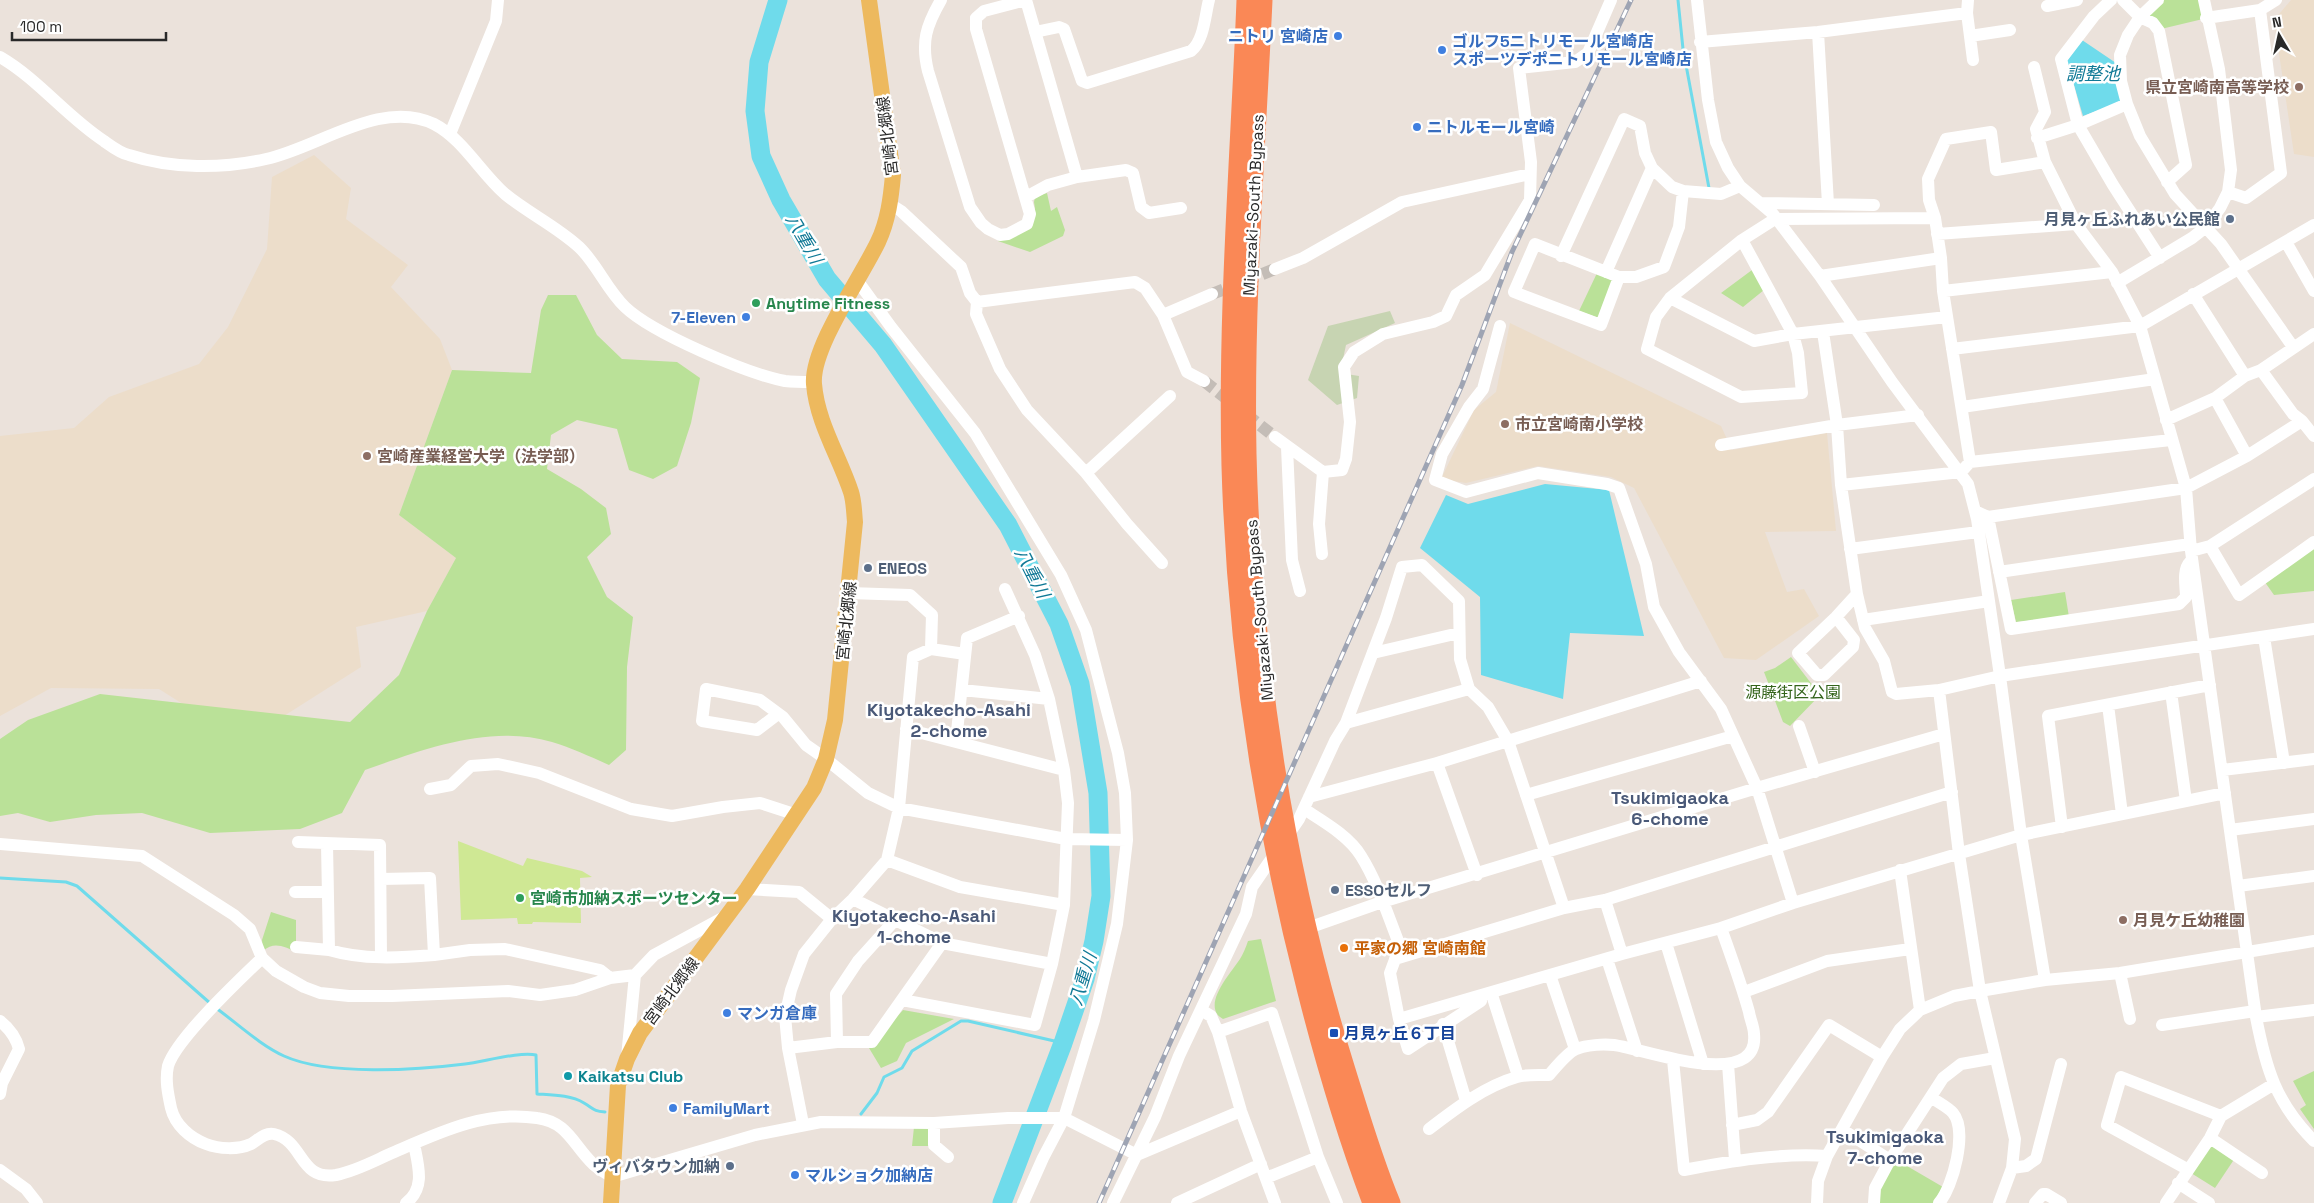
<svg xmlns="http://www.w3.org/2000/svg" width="2314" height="1203" font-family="'Space Grotesk','Noto Sans JP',sans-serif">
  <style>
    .education { fill: #ecddca }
    .green { fill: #bae198 }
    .cemetery { fill: #c7d4b2 }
    .pitch { fill: #cfe894 }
    .water { fill: #6fdbeb }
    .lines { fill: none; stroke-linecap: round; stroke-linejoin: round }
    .stream { stroke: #6fdbeb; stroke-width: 3 }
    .river { stroke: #6fdbeb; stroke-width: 19 }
    .minor-tunnel { stroke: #c4bdb7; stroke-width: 12; stroke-dasharray: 12 6; stroke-linecap: butt }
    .minor { stroke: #fff; stroke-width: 12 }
    .major { stroke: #edb95e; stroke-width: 16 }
    .highway { stroke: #fa8856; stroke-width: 19 }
    .rail-casing { stroke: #9ea4b3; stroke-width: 5 }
    .rail { stroke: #fff; stroke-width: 3; stroke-dasharray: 9; stroke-linecap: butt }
    .shop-dot { fill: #3f7fe0; stroke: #fff; stroke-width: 2 }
    .education-dot { fill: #8d6e63; stroke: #fff; stroke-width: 2 }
    .service-dot { fill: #5c6f8a; stroke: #fff; stroke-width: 2 }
    .leisure-dot { fill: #2e9e5b; stroke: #fff; stroke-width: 2 }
    .food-dot { fill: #e8710a; stroke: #fff; stroke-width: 2 }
    .transit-dot { fill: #1a4fb4; stroke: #fff; stroke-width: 2 }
    .culture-dot { fill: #0f9aa8; stroke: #fff; stroke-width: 2 }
    .labels { text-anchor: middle; stroke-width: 5; stroke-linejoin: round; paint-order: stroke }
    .shop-label { font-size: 16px; font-weight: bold; fill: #366cbe; stroke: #fff; text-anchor: start }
    .education-label { font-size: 16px; font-weight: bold; fill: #785e54; stroke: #fff; text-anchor: start }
    .street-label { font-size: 16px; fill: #292929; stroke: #fff }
    .service-label { font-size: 16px; font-weight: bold; fill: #4e5e75; stroke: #fff; text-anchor: end }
    .leisure-label { font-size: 16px; font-weight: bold; fill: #27864d; stroke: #fff; text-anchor: start }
    .park-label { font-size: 16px; fill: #34641b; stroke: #fff }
    .food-label { font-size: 16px; font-weight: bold; fill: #c56008; stroke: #fff; text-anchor: start }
    .transit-label { font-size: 16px; font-weight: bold; fill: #164399; stroke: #fff; text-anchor: start }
    .culture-label { font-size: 16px; font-weight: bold; fill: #0d838f; stroke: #fff; text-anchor: start }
    .water-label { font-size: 18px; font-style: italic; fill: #107996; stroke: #fff }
    .neighbourhood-label { font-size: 18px; font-weight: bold; fill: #4a5978; stroke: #fff }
  </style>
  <rect width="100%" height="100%" fill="#ebe2db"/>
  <path class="education" d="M2291,0H2314V157L2294,154L2274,20Z
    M314,155L351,188L346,219L408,265L391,287L440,339L452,370L399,515L456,558L427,611L356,627L361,667L243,742L159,689L51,688L0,716V436L74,428L109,397L199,364L228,327L267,249L272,177Z
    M1510,323L1721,426L1732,450L1827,433L1836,531L1765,532L1787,592L1804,589L1819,616L1756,660L1724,658L1634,488L1611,477L1538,466L1466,483L1441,479L1474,410L1496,392Z"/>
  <path class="green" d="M2161,0H2200L2203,19L2161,29L2146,11Z
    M1047,193L1051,211L1057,207L1065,230L1063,236L1030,252L998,241L1035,209L1034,202L1035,197Z
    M1752,270L1764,290L1743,307L1721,293Z
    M1597,273L1613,281L1599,318L1579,311Z
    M548,295H576L597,335L622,359L677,362L700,378L691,423L677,466L653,479L629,470L617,429L577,420L551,435L547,469L581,489L606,508L611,534L587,557L607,597L633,617L627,667L626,750L609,765C591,757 572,748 552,742C489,724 425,749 365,770L342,813L300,829L210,833L142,813L96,815L50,822L18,813L0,816V739L28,720L100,694L350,722L399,675L427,611L456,558L399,515L452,370L531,373L541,310Z
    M2314,546V591L2274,595L2262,578Z
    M2065,592L2069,617L2016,622L2011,600Z
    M1791,657L1820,695L1790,726L1783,722L1764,672L1775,668Z
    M271,912L296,920V952C285,947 274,941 263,951L262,940Z
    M1261,939L1276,1001L1223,1019C1200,1006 1231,973 1240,959C1243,954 1246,947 1248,941Z
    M903,1010L954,1019L906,1043L897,1061L881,1068L869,1048Z
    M2314,1071V1129L2300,1109L2306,1105L2293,1081Z
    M914,1127H931V1146H912Z
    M2209,1145L2235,1158L2215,1188L2191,1173Z
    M1895,1159L1943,1187L1933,1203H1878L1880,1187Z"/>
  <path class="cemetery" d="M1390,311L1395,323L1346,345L1340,373L1359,376L1357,398L1337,405L1308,380L1328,326Z"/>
  <path class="pitch" d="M458,841L523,866L527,858L582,871L592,877L580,878L581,923L533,922L532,924H518L517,918L461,920Z"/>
  <path class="water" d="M2082,40L2116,63L2121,102L2083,116L2067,61Z
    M1545,484L1609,490L1644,636L1570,633L1563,699L1481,675L1480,597L1420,548L1446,495L1468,504Z"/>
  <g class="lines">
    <path class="stream" d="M1678,0L1683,49L1709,188
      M0,878L66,882L77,886L211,1004
      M216,1008C238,1024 260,1045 284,1056C328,1076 417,1070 465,1064C483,1062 521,1051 536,1055L537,1094C552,1095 571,1095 584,1103C594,1109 593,1111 605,1112
      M861,1114L877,1093L884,1077L902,1068L912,1051L961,1021H968L1063,1043"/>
    <path class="river" d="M778,0L759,62L755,111L761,156L781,200L827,279L883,345L1008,525L1059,624L1080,684L1098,793L1101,896L1094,941L1085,979L1063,1043L1002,1203"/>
    <path class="minor-tunnel" d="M1212,294L1275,269
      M1204,381L1275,437"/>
    <path class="minor" d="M941,0C926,26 921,42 928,71L970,207L981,223L988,229L1000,235L1008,234L1027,224L1030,214L976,29V18L984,11L1026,0
      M1697,0L1708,100L1716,142L1728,168L1740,186L1773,214L1820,276L1892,382L1968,484L1977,519L2000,676L2021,835L2045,980
      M1968,0L1967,13L1973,60
      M2111,0L2094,16L2061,59L2078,125L2113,185L2160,258
      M2123,0L2140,17L2153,23L2159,31L2186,165L2167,182
      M2158,0L2140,17L2128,35L2120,55L2121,81L2127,104L2140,136L2175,194L2221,244L2293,347
      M2047,6L2077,0
      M2206,18L2260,10
      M1035,32L1059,27L1064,29L1082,81L1087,83L1191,51C1204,41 1205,15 1209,0
      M1818,32L1828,204
      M1970,36L2010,30
      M1700,42L1818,32L1967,13
      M0,57C38,79 67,117 104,141C111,146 120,153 129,155C172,169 222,169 266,159C318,148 381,98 434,124C463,139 480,172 505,194C528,213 556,226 579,247C597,264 607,290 625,307C652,333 748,374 785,381C794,382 804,382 813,382
      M2034,67L2045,112L2036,129L2045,162L2076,224L2112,272L2140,326L2186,488L2191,551L2256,1017C2266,1069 2276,1103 2314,1141
      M450,134L496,21L498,0
      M2037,138L2078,125L2127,104
      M1077,177L1126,170L1133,173L1141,207L1149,213L1181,208
      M2228,192L2246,198L2281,173L2260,10L2276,0
      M1026,197L1048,185L1077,177L1026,0
      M1760,203L1874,205
      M890,204L901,211L961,267L970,293L977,302L976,314L1000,369L1027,410L1086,473L1127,524L1162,563
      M1937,234L2076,224
      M1742,240L1793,334L1798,353L1802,393L1741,397L1647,349L1656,317L1670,298L1742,240L1775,219L1935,218
      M2286,242L2314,291
      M1561,256L1624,119L1640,126L1645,153L1652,168L1672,187L1683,191L1721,194L1740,186
      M1275,269L1303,258L1402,202L1530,174
      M1606,272L1652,168
      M1820,276L1941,258
      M1619,277L1601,325L1514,292L1535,244L1619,277H1636L1664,267L1679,227L1683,191
      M857,280L891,327L975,433L1061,575L1086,630L1118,753L1125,793L1127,840L1117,924L1094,1020L1064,1118L1043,1158L1023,1203
      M2117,283L2192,238L2206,227L2220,208L2228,192L2231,170L2219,69L2204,0
      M1943,291L2112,272
      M2193,294L2245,376
      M1670,298L1754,341L1793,334L1947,317
      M977,302L1135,282L1145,288L1163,315L1187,372L1204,381
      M1163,315L1212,294
      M1500,326L1483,389L1469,407L1442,454L1435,480L1466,492L1538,473L1607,484L1619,488L1646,564L1654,607L1679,652L1721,709L1757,788L1793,903
      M1823,332L1837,425L1841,485L1857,594L1865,628L1884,661L1892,692L1896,694L1939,690L2000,676L2314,629
      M1952,349L2140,326L2314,225
      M2261,370L2293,414L2302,421L2314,436
      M2215,398L2247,456
      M1962,407L2155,379
      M2166,420L2215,398L2245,376L2261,370L2314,334
      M1275,437L1323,472L1342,470L1346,459L1350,422L1344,367L1354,352L1383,334L1433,322L1446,316L1456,295L1485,275L1530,200L1531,162L1519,68L1575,62L1588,53L1611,0
      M1721,445L1837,425L1918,415
      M1287,447L1292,560L1300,591
      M1970,462L2171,440
      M1086,473L1170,396
      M1841,485L1961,472L1970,462L1943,291L1941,258L1935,218L1929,200L1928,179L1946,139L1991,132L1996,170L2045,162
      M1975,511L1988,517L2186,488L2247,456L2302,421
      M1988,517L2011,629L2179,604L2186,597C2186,587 2182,570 2190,562
      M2210,546L2239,595L2314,542
      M1850,549L1978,532
      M2191,551L2210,546L2314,479
      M1322,554L1319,524L1323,472
      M1999,572L2190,544
      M849,593L910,595L932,615L931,649
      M1836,617L1854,640L1853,647L1824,675H1817L1798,653L1836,617L1857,594
      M1863,620L1989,601
      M2264,637L2284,763
      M1373,653L1459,633
      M962,690L1049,699
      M1939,690L1959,854L1980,991L2015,1139L2012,1168L1999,1203
      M2171,692L2186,801
      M2108,705L2122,814
      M778,714L757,730L702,721L706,689L760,700L783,717L806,745L826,759L868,793L899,808L1066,839L1127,840
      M1346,723L1469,689
      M1799,726L1815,772
      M906,729L1064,770
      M956,741L967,638L1019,616
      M1437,763L1477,875
      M2222,770L2314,759
      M430,789L451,785L471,766L498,764L539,773L631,809L672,816L723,807L760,803L797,815
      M1526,795L1733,736
      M1309,797L1437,763L1701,681
      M1304,809C1324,822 1349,836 1361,856C1378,883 1388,916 1400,946L1390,973L1399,1019L1408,1049L1481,1001
      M2062,827L2048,716L2210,685
      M2230,830L2314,819
      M298,842L380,845L381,957
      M0,844L142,856L234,915L250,929L262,958L276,971L304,987L320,993L349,996H392L508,991L540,995L575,990L610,978L635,975
      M327,844L329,950C363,960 399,958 434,955L430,878L381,879
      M887,860L960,887L1064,905
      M1900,870L1920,1010
      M2238,886L2314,876
      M747,889L799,892L832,919
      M295,892H327
      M853,899L942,943L1052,964
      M1605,900L1622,954
      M1308,928L1382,902L1757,788L1944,734
      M1666,943L1703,1064
      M296,947L329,950
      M434,955L470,950L505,949L600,970L610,978
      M262,958C239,980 176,1039 168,1066C165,1080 168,1094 171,1108C175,1125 190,1138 206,1144C219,1149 238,1150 251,1144C258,1140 265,1132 274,1134C304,1141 299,1181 336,1175C356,1171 374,1161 392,1153C438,1133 485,1110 537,1118C568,1122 573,1145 593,1164C598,1169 606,1173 612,1177L755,1135L821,1122L934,1123L1008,1118H1064L1137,1155
      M1395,959L1564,908L1605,900L1952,792
      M1607,959L1637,1051
      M2120,973L2130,1019
      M1550,975L1575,1049
      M1744,992L1827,961L1910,949
      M1492,995L1518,1076
      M902,1000L1035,1025L1052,964L1064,905L1068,803L1064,770L1049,699L1035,655L1005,589
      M1201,1010L1211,1016L1218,1032L1241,1111L1275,1203
      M2256,1017L2314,1010
      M1399,1019L1622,954L1721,928L1793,903L2021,835L2225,793
      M0,1021C10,1029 16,1037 19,1049L2,1083L0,1094
      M1443,1024L1466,1101
      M2162,1025L2255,1011
      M1218,1032L1272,1013L1318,1157L1337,1203
      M837,1042L836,994L858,961L895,920
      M788,1048L837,1042H872L942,943
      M627,1057L635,975L654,955L726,916
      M1673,1060L1684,1170C1731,1161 1779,1153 1827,1156
      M1728,1064L1735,1160
      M1931,1097C1937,1102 1948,1107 1953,1113C1968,1131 1953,1187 1939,1203
      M934,1123V1145L948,1157
      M803,1124L788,1048L785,1016L791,990L804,954L832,919L853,899L887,860L899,808L913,657L931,649L965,654
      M1732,1125L1757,1120L1768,1112L1829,1025L1882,1057
      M1429,1129C1455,1109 1485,1086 1517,1077C1527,1074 1539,1075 1549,1075C1556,1067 1567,1053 1576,1049C1587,1045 1603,1044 1614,1045C1641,1048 1760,1093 1754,1034C1754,1027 1750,1019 1749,1012C1741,983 1731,956 1721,928
      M1843,1130L1890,1160L1943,1078L1961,1064L1995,1058
      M2210,1138L2262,1173
      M1137,1155L1241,1111
      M2012,1168L2026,1166L2036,1159L2061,1064
      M2187,1169L2107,1125L2121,1077L2221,1116
      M0,1170L26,1189L37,1203
      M1266,1178L1318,1157
      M2178,1183L2209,1203
      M406,1203C426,1188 418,1165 414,1144
      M1113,1203L1155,1117L1179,1056L1246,914L1252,887L1299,819L1335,741L1346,723L1386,618L1402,567L1422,565L1459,601L1460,659L1469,689L1488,707L1508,741L1564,908
      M1177,1203L1261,1164
      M1817,1203L1818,1181L1827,1156L1882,1057L1900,1029L1920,1010L1954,996L1980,991L2045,980L2120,973L2314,941
      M1874,1203L1875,1188L1890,1160
      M2035,1203L2043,1194H2046L2061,1203
      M2166,1203L2210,1138L2221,1116L2274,1084"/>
    <path class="major" d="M611,1203L618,1085L627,1059L640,1033L747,889L814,788L826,759L835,720L855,522C854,512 854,501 851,492C839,456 817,422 814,384C811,348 862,276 878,242C888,221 891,198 893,175L869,0"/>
    <path class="highway" d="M1246,0C1240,155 1227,311 1231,466C1236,643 1263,821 1307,992C1325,1063 1346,1134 1372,1203
      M1263,0C1256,151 1244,303 1247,454C1252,661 1284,872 1346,1070C1360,1115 1373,1160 1391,1203"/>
    <g class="rail-casing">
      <path id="rail" d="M1099,1203L1462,385L1512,252L1631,0"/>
    </g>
    <use href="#rail" class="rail"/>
  </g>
  <g class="shop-dot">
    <circle cx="1338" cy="36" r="5"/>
    <circle cx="1442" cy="50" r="5"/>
    <circle cx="1417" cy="127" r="5"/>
    <circle cx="746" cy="317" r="5"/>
    <circle cx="727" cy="1013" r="5"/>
    <circle cx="673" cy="1108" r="5"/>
    <circle cx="795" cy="1175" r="5"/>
  </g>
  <g class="education-dot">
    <circle cx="2299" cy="87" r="5"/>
    <circle cx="1505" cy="424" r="5"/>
    <circle cx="367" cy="456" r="5"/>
    <circle cx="2123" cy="920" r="5"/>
  </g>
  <g class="service-dot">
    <circle cx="2230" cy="219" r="5"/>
    <circle cx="868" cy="568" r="5"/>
    <circle cx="1335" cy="890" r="5"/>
    <circle cx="730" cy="1166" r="5"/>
  </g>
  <g class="leisure-dot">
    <circle cx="756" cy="303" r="5"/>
    <circle cx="520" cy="898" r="5"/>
  </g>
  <circle class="food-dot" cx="1344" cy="948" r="5"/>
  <rect class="transit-dot" x="1329" y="1028" width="10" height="10" rx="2.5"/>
  <circle class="culture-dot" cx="568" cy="1076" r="5"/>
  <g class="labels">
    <g class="shop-label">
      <text x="1328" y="42" text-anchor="end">ニトリ 宮崎店</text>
      <text x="1452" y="47">ゴルフ5ニトリモール宮崎店<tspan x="1452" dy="18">スポーツデポニトリモール宮崎店</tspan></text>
      <text x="1427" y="133">ニトルモール宮崎</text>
      <text x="736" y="323" text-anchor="end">7-Eleven</text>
      <text x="737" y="1019">マンガ倉庫</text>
      <text x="683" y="1114">FamilyMart</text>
      <text x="805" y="1181">マルショク加納店</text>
    </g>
    <g class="education-label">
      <text x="2289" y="93" text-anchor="end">県立宮崎南高等学校</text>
      <text x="1515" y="430">市立宮崎南小学校</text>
      <text x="377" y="462">宮崎産業経営大学（法学部）</text>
      <text x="2133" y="926">月見ケ丘幼稚園</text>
    </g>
    <g class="street-label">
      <text transform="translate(887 136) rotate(-97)" y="6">宮崎北郷線</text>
      <text transform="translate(1253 205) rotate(-87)" y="6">Miyazaki-South Bypass</text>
      <text transform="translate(1259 610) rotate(-95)" y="6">Miyazaki-South Bypass</text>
      <text transform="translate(846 621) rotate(-84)" y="6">宮崎北郷線</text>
      <text transform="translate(671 991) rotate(-53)" y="6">宮崎北郷線</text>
    </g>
    <g class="service-label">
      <text x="2220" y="225">月見ヶ丘ふれあい公民館</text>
      <text x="878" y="574" text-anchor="start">ENEOS</text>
      <text x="1345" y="896" text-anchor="start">ESSOセルフ</text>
      <text x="720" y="1172">ヴィバタウン加納</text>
    </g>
    <g class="leisure-label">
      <text x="766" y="309">Anytime Fitness</text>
      <text x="530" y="904">宮崎市加納スポーツセンター</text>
    </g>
    <g class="park-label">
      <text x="1793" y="698">源藤街区公園</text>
    </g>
    <g class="food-label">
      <text x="1354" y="954">平家の郷 宮崎南館</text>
    </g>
    <g class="transit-label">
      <text x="1344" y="1039">月見ヶ丘６丁目</text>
    </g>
    <g class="culture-label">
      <text x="578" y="1082">Kaikatsu Club</text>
    </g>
    <g class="water-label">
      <text x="2093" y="80">調整池</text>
      <text transform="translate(804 239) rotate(60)" y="6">八重川</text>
      <text transform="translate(1032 573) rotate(63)" y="6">八重川</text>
      <text transform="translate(1083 979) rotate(-73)" y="6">八重川</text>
    </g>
    <g class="neighbourhood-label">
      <text x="949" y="716">Kiyotakecho-Asahi<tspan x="949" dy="21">2-chome</tspan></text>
      <text x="1670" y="804">Tsukimigaoka<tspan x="1670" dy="21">6-chome</tspan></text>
      <text x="914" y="922">Kiyotakecho-Asahi<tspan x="914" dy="21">1-chome</tspan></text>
      <text x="1885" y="1143">Tsukimigaoka<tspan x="1885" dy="21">7-chome</tspan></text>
    </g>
  </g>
  <g transform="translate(2279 35) rotate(351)" stroke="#ffffff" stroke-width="4" paint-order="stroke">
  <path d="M0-4L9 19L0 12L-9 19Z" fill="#292929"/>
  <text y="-8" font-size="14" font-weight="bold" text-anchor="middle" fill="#292929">N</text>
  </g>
  <path d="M12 32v8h154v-8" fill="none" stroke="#292929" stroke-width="2.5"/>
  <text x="20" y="32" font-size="15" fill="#292929" stroke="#ffffff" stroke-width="4" paint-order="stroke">100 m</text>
</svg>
